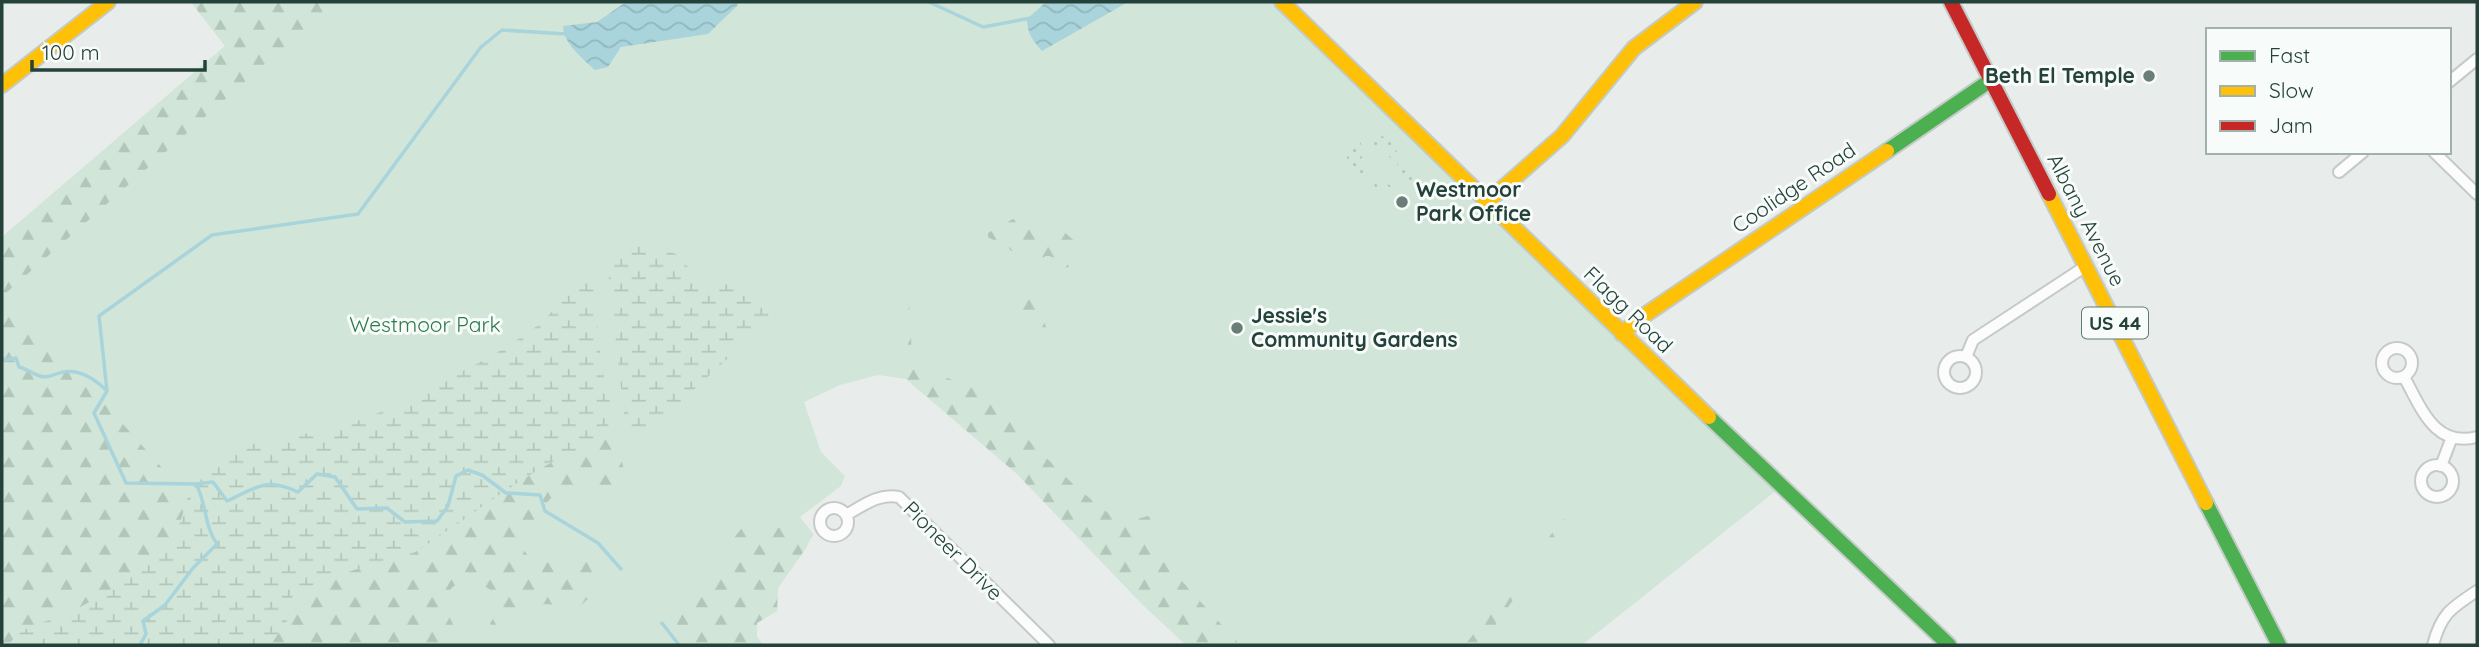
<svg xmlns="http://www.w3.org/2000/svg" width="2479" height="647" font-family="Quicksand,sans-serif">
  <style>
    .green { fill: #d1e6d8 }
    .forest { fill: url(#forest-firs) }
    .wetland { fill: url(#wetland-marsh) }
    .garden { fill: url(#garden-dots) }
    .water { fill: url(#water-waves) }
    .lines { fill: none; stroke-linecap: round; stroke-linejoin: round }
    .stream { stroke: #a9d4db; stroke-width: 3.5 }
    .street-casing { stroke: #c5cac8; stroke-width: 14 }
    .fast-casing { stroke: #c3cbc8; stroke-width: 18 }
    .slow-casing { stroke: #c3cbc8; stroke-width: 18 }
    .jam-casing { stroke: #c3cbc8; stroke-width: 18 }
    .street { stroke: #fcfcfc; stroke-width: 10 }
    .fast { stroke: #4caf50; stroke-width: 14 }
    .slow { stroke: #ffc107; stroke-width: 14 }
    .jam { stroke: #c62828; stroke-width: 14 }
    .poi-dot { fill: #697e78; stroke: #f7fbf9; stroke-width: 2.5 }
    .labels { text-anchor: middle; stroke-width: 6; stroke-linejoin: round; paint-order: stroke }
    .shield { fill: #f7fbf9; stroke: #637a73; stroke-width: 2 }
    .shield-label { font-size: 19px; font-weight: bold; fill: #24423a }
    .poi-label { font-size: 21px; font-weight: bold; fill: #24423a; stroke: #f7fbf9; text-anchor: start }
    .street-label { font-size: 21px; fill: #24423a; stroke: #f7fbf9 }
    .park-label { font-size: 21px; fill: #2d7a4b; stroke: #f7fbf9 }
  </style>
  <defs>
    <pattern id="forest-firs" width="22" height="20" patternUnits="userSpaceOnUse" patternTransform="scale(1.75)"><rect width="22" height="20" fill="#d1e6d8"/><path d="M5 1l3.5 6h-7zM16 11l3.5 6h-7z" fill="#b3c6ba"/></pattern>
    <pattern id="wetland-marsh" width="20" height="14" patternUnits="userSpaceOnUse" patternTransform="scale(1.75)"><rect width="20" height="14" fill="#d1e6d8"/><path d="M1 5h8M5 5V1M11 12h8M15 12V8" fill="none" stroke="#b3c6ba"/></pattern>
    <pattern id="garden-dots" width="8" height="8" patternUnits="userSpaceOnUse" patternTransform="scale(1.75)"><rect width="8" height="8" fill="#d1e6d8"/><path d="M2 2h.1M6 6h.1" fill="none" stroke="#b3c6ba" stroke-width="1.8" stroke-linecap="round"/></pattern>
    <pattern id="water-waves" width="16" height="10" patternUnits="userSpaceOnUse" patternTransform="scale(1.75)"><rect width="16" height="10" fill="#a9d4db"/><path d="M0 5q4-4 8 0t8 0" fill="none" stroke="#91b7bd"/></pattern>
  </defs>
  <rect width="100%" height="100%" fill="#e8edeb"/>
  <path class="green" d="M191,2H1272L1777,490L1582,645H1186L1143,605L1017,474L906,379L878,375L840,385L804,402L821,452L845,476L841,486L800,517L813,534L806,548L778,588L777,611L757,623V637L763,645H2V237L225,46Z"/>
  <path class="forest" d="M191,2H335L6,293L188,497C184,511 181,525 174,537C159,563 97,600 69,613C49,622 21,625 9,645H2V237L225,46Z
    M1013,219L1028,221L1046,227L1043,240L1019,251H1011L1007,245L1000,244L988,237V233Z
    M1062,230L1079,245L1071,255L1072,262L1069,267L1062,268L1050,256H1045L1044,263L1031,259L1036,246L1047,241L1048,246L1053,247L1058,243Z
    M1040,289V307L1046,327L1043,332L1035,334L1013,306L1016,291Z
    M909,304L912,354L922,367L976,390L980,385L988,400L1077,488L1107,512L1118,518L1130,521L1155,514V519L1139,534L1240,645H1186L1143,605L1017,474L906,379L902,350Z
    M611,421L626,477L621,487L611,494L567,490L551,498L545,505L541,519L522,548L530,558L545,549L574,561L595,558C599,583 599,591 579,607L545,604L528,610L515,628L502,631L490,624L495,615L485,604L492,591C476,580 464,574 450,590C446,594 444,599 445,605C448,618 459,633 464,645H270C281,631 292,616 292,597C327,574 370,565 411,554L420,549L533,472L582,447L604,432Z
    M1563,519L1568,523L1481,645H1465Z
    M805,523L813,534L806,548L778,588L777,611L757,623V637L763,645H674L670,640C686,602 696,585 730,559L725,549L741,529L781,528Z"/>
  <path class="wetland" d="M644,243L676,254L703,283L721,281L747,298L774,305L775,309L765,324L637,442L624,414L607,262L623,252Z
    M589,279L595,283C596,319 599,353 606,389C609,398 614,411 610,421C604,440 576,450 560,458C511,483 467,519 420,549L411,554C371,566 327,574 292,597L287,621L270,645H9C22,623 52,622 73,611C99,597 141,573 162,553C190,526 180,480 216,458C248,440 295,437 329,429C357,423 384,411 409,398C453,376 499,355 538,325C556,311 567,288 589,279Z"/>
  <path class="garden" d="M1382,136L1389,140L1411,173L1413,178L1408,183L1401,173L1395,177L1393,176L1398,170L1397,162L1387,155L1384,145L1381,144L1372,150L1366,147L1365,138L1370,141Z
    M1360,140L1364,154L1361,159L1362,166L1374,172L1381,182H1387L1390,178L1392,180L1389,184L1391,187L1388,191L1375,187L1370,176L1353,171L1346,167L1348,150Z"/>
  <path class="water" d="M626,2H738L737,6L708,34L621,47L608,67L595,70C583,59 563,43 563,26L597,22Z
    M1046,2H1128L1042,51C1033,41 1027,33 1027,19Z"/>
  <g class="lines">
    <path class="stream" d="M929,2L983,27L1031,18
      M566,34L502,30L481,47L358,214L212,235L99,316L107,391L94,413L126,483L196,484L213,482L227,501C258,487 265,477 298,492L317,474L335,477L357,509L387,508L405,522L437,521L448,506L456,476L468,470L482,475L506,493L540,495L545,511L598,543L621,569
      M2,358L5,360L16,358L19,367C27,369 33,374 40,376C46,378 51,376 56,374C76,366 94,378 107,391
      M662,623L679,645
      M140,645L146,634L143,621L165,605L193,568L217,544C204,526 207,504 196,484"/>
    <g class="street-casing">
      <path id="street" d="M2449,82L2477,59
        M2434,152L2477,194
        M2339,172L2363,152
        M2382 363a15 15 0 1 1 30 0a15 15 0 1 1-30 0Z
        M1944 372a16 16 0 1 1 32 0a16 16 0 1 1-32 0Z
        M1966,357L1973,340L2086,266
        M2404,377C2421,407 2434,448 2477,437
        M2421 481a16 16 0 1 1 32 0a16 16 0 1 1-32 0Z
        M2441,466L2452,437
        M820 522a14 14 0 1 1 28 0a14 14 0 1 1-28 0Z
        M846,515C864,505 879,493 899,497L1049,645
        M2433,645C2441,614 2451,608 2477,591"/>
    </g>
    <g class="fast-casing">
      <path id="fast" d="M1887,151L1991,80
        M1709,417L1949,645
        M2206,503L2279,645"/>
    </g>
    <g class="slow-casing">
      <path id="slow" d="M1282,2L1709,417
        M2,85L108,2
        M2049,194L2206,503
        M1487,202L1562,136L1634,48L1695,2
        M1622,334L1636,321L1887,151"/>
    </g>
    <g class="jam-casing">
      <path id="jam" d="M1951,2L2049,194"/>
    </g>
    <use href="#street" class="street"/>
    <use href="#fast" class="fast"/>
    <use href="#slow" class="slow"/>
    <use href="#jam" class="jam"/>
  </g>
  <g class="poi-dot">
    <circle cx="2149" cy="76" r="7"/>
    <circle cx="1402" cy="202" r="7"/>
    <circle cx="1237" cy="328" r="7"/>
  </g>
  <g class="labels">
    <rect class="shield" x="2082" y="307.5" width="66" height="31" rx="5"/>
    <g class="shield-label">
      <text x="2115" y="330">US 44</text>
    </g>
    <g class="poi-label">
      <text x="2135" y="83" text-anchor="end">Beth El Temple</text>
      <text x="1416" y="197">Westmoor<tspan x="1416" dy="24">Park Office</tspan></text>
      <text x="1251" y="323">Jessie's<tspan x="1251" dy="24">Community Gardens</tspan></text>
    </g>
    <g class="street-label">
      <text transform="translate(1794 188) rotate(-34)" y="7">Coolidge Road</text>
      <text transform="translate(2086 220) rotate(63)" y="7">Albany Avenue</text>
      <text transform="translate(1628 310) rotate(44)" y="7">Flagg Road</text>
      <text transform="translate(953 551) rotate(45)" y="7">Pioneer Drive</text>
    </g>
    <g class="park-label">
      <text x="425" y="332">Westmoor Park</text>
    </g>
  </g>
  <rect width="2479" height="647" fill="none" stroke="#24423a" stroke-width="7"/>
  <rect x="2206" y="28" width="245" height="126" fill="#f7fbf9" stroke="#a3b1ad" stroke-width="2"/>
  <rect x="2220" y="51" width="35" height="10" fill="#4caf50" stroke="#a3b1ad" stroke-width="2"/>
  <text x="2269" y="63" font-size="21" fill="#24423a">Fast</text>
  <rect x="2220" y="86" width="35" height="10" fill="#ffc107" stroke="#a3b1ad" stroke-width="2"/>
  <text x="2269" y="98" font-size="21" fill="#24423a">Slow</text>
  <rect x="2220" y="121" width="35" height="10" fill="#c62828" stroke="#a3b1ad" stroke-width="2"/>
  <text x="2269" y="133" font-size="21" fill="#24423a">Jam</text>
  <path d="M32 60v10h173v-10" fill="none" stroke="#24423a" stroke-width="3.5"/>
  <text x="42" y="60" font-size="21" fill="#24423a" stroke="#f7fbf9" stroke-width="5" paint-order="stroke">100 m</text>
</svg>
